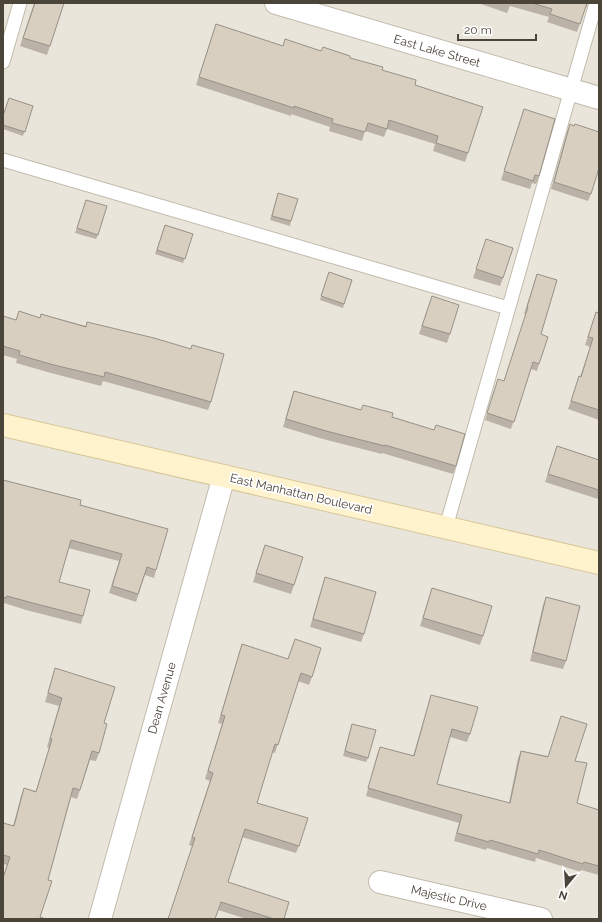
<svg xmlns="http://www.w3.org/2000/svg" width="602" height="922" font-family="Raleway,sans-serif">
  <style>
    .residential { fill: #eae5da }
    .lines { fill: none; stroke-linecap: round; stroke-linejoin: round }
    .lane-casing { stroke: #c2bbae; stroke-width: 15 }
    .street-casing { stroke: #c2bbae; stroke-width: 24 }
    .secondary-casing { stroke: #d6c79b; stroke-width: 24 }
    .lane { stroke: #fff; stroke-width: 13 }
    .street { stroke: #fff; stroke-width: 22 }
    .secondary { stroke: #fff3cd; stroke-width: 22 }
    .wall { fill: #bab2a6 }
    .building { fill: #d8cfc1; stroke: #979187 }
    .labels { text-anchor: middle; stroke-width: 3.5; stroke-linejoin: round; paint-order: stroke }
    .street-label { font-size: 12px; fill: #4b4439; stroke: #fff }
  </style>
  <rect width="100%" height="100%" fill="#f6f3ec"/>
  <path class="residential" d="M3,3H599V919H3Z"/>
  <g class="lines">
    <g class="lane-casing">
      <path id="lane" d="M3,62L20,3
        M3,160L508,308
        M446,527L571,90L596,3"/>
    </g>
    <g class="street-casing">
      <path id="street" d="M276,3L599,98
        M380,882L541,919
        M100,919L224,476"/>
    </g>
    <g class="secondary-casing">
      <path id="secondary" d="M3,425L599,563"/>
    </g>
    <use href="#lane" class="lane"/>
    <use href="#street" class="street"/>
    <use href="#secondary" class="secondary"/>
  </g>
  <path class="wall" d="M34,3H64L47,55L20,46Z
    M478,3H588L586,8H585L577,32L547,22L549,17L510,6L507,13Z
    M216,24L282,46L321,51L350,58L382,70L415,85L468,153L465,162L433,151L435,144L387,129L384,137L365,131L362,141L329,131L330,127L291,114V116L196,85Z
    M33,106L23,136L3,129V116Z
    M524,109L539,176L536,184L532,183L530,189L501,180Z
    M570,124L591,194L588,201L551,189L567,132Z
    M278,193L291,221L290,226L270,220Z
    M86,200L98,235L96,239L75,233Z
    M165,225L193,234L183,263L155,254Z
    M486,239L503,278L500,286L473,278Z
    M329,272L352,280L343,308L320,300Z
    M537,274L541,334L539,364L537,371L531,369L511,429L485,420L496,386L504,381L526,314H524Z
    M432,296L450,334L447,343L419,334Z
    M19,311L40,318L41,314L86,326L87,322L211,402L208,410L103,381L101,386L51,373L16,363L17,359L3,355V316L16,320Z
    M596,312L599,313V420L568,409L579,376L580,377L590,347L585,345Z
    M294,391L361,410L363,405L392,417L434,430L436,425L456,466L453,474L382,453V454L323,439L283,427L291,399Z
    M557,446L599,460V497L598,499L545,482Z
    M3,480L80,505L156,570L154,578L145,575L136,602L109,593L119,561L68,548L59,582L83,616L81,624L26,610L4,603V606H3Z
    M265,545L294,585L291,594L253,582Z
    M325,577L364,634L361,642L310,627Z
    M432,588L483,636L480,645L420,626Z
    M546,597L566,661L563,669L530,661L543,605Z
    M242,644L312,677L309,685L298,681L275,753L272,752L257,803L299,846L296,853L242,837L228,882L284,919H247L218,910L192,846L189,845L210,781L205,779L222,724L218,723Z
    M55,668L104,723L99,753L96,761L90,760L77,799L71,797L48,880L40,917L3,919V877L7,865L3,864V823L13,826L21,796L24,788L36,791L49,748L47,747L59,706L45,702Z
    M431,695L470,734L467,742L450,737L437,784L509,803L518,758L521,751L575,761L577,803L599,817V875L581,870V872L536,858L535,862L487,848L486,850L454,841L459,823L366,796L377,755L380,747L413,756L429,702Z
    M352,724L368,758L366,762L343,756Z"/>
  <path class="building" d="M35,3H64L50,46L23,38Z
    M532,3H587L580,24L550,14L552,9Z
    M216,24L283,46L285,39L321,51L323,47L350,56V58L383,67L382,70L416,80L415,85L483,107L468,153L436,143L438,136L389,120L387,129L368,123L365,132L332,123L333,119L294,106V108L199,77Z
    M9,98L33,106L25,132L3,125V116Z
    M524,109L555,119L539,176L535,175L533,181L504,171Z
    M570,124L574,126L575,124L599,132V168L591,194L554,182Z
    M278,193L298,199L291,221L272,216Z
    M86,200L107,206L98,235L77,228Z
    M165,225L193,234L185,259L157,250Z
    M486,239L513,248L503,278L476,269Z
    M329,272L352,280L344,304L321,296Z
    M537,274L557,280L541,334L548,337L539,364L533,362L514,422L487,413L498,379L504,381L528,307H527Z
    M432,296L459,305L450,334L422,326Z
    M19,311L40,318L41,314L86,327L87,322L154,338L191,349L192,345L224,354L211,402L105,372L104,377L54,365L19,355L20,351L3,346V316L16,320Z
    M596,312L599,313V410L571,401L579,376L581,377L593,338L588,337Z
    M294,391L361,410L363,405L393,413L392,417L434,430L436,425L465,434L456,466L385,445V446L326,431L286,419Z
    M557,446L599,460V490L548,474Z
    M3,480L81,500L80,505L168,529L156,570L147,567L138,594L112,586L122,554L71,540L59,582L90,590L83,616L29,602L7,596L6,598L3,597Z
    M265,545L303,557L294,585L256,573Z
    M325,577L376,592L364,634L313,619Z
    M432,588L492,606L483,636L423,618Z
    M546,597L580,606L566,661L533,652Z
    M295,639L321,648L312,677L301,673L278,745L275,744L257,803L308,818L299,846L245,829L228,882L289,902L284,919H274L221,902L215,919H168L195,838L192,837L213,773L208,771L225,716L221,715L242,644L288,659Z
    M55,668L115,687L104,723L107,724L99,753L92,751L80,790L73,788L48,880L52,881L40,917L46,919H3V878L10,857L3,855V823L14,826L24,788L36,792L52,739H50L62,698L48,693Z
    M431,695L478,707L470,734L452,729L437,784L510,803L521,751L548,757L561,716L587,724L575,761L587,763L577,803L599,810V866L584,862L583,864L539,850L538,854L490,840L489,842L457,833L462,815L368,788L380,747L414,756Z
    M352,724L376,730L368,758L345,751Z"/>
  <g class="labels">
    <g class="street-label">
      <text transform="translate(437 51) rotate(16)" y="4">East Lake Street</text>
      <text transform="translate(301 494) rotate(13)" y="4">East Manhattan Boulevard</text>
      <text transform="translate(162 698) rotate(-74)" y="4">Dean Avenue</text>
      <text transform="translate(449 898) rotate(13)" y="4">Majestic Drive</text>
    </g>
  </g>
  <rect width="602" height="922" fill="none" stroke="#4b4439" stroke-width="8"/>
  <g transform="translate(566 886) rotate(198)" stroke="#ffffff" stroke-width="3" paint-order="stroke">
  <path d="M0-3L7 15L0 10L-7 15Z" fill="#4b4439"/>
  <text y="-6" font-size="11" font-weight="bold" text-anchor="middle" fill="#4b4439">N</text>
  </g>
  <path d="M458 34v6h78v-6" fill="none" stroke="#4b4439" stroke-width="2"/>
  <text x="464" y="34" font-size="12" fill="#4b4439" stroke="#ffffff" stroke-width="3" paint-order="stroke">20 m</text>
</svg>
